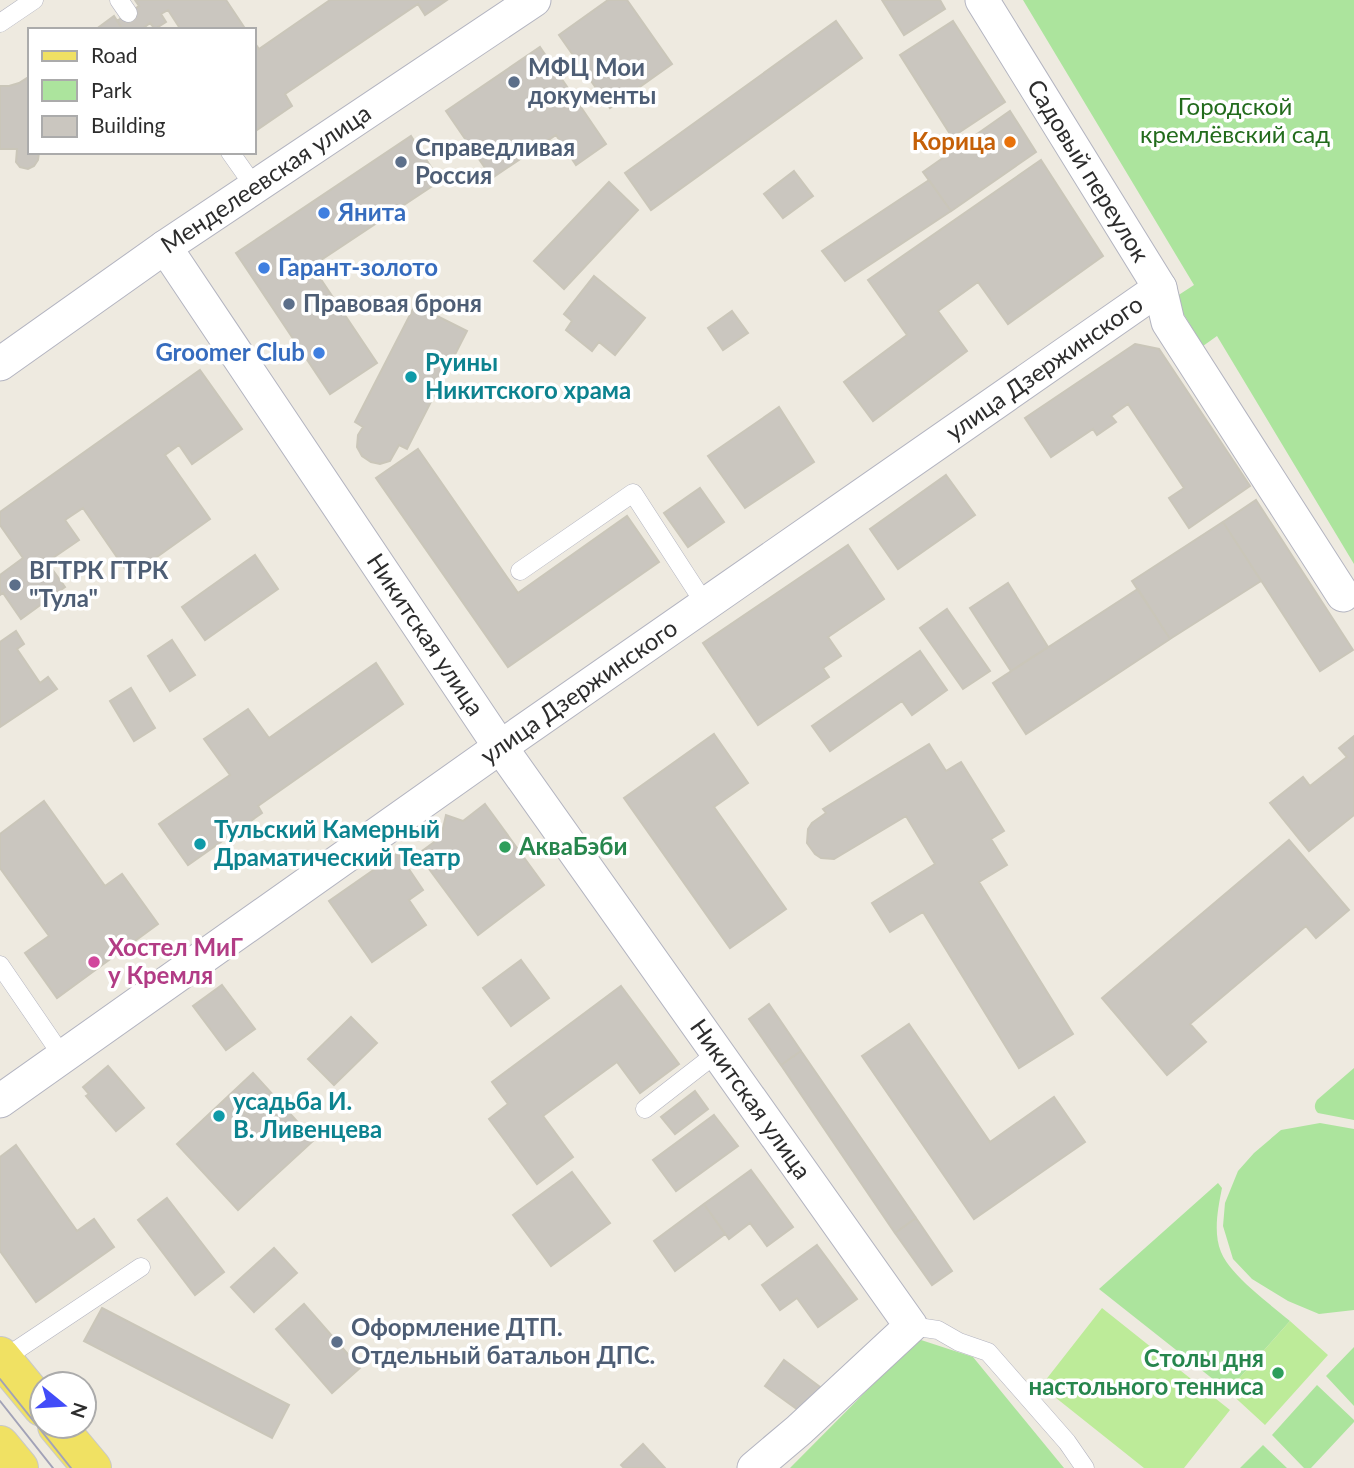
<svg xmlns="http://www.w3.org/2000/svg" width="1354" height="1468" font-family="Lato,sans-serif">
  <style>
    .green { fill: #ace49d }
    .pitch { fill: #bdeb99 }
    .building { fill: #cac6bf; stroke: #cac6b9; stroke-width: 2 }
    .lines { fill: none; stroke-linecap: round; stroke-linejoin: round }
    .lane-casing { stroke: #b3b4c0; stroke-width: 19 }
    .street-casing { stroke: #b3b4c0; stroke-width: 35 }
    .primary-casing { stroke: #c8c8c8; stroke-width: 40 }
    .lane { stroke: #fff; stroke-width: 18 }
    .street { stroke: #fff; stroke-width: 33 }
    .primary { stroke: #f0e163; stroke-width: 38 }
    .tram { stroke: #a2a2b7; stroke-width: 2 }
    .service-dot { fill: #5c6f8a; stroke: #fff; stroke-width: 2.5 }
    .food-dot { fill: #e8710a; stroke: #fff; stroke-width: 2.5 }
    .shop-dot { fill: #3f7fe0; stroke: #fff; stroke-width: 2.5 }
    .culture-dot { fill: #0f9aa8; stroke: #fff; stroke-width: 2.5 }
    .leisure-dot { fill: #2e9e5b; stroke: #fff; stroke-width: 2.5 }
    .hotel-dot { fill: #d1479c; stroke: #fff; stroke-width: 2.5 }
    .labels { text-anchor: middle; stroke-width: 7; stroke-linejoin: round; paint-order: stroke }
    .service-label { font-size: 24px; font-weight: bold; fill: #4e5e75; stroke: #fff; text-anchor: start }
    .park-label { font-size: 24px; fill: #226b1c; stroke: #fff }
    .food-label { font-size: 24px; font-weight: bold; fill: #c56008; stroke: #fff; text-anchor: end }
    .street-label { font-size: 24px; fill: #2d2d2d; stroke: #fff }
    .shop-label { font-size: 24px; font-weight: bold; fill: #366cbe; stroke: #fff; text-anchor: start }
    .culture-label { font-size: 24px; font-weight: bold; fill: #0d838f; stroke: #fff; text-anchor: start }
    .leisure-label { font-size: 24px; font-weight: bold; fill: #27864d; stroke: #fff; text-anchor: start }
    .hotel-label { font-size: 24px; font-weight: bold; fill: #b23c85; stroke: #fff; text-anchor: start }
  </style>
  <rect width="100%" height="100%" fill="#eeeae0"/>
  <path class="green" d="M1023,0H1354V564L1217,336L1203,346L1174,298L1194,285Z
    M1354,1068V1120L1318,1113C1314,1109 1314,1105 1317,1100Z
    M1320,1123L1354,1129V1310L1319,1314L1288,1301L1252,1279L1233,1259L1223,1226L1225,1203L1238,1171L1254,1153L1281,1130Z
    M1218,1183L1222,1188C1218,1208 1213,1233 1221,1252C1231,1276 1270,1304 1290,1321L1228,1391L1099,1289Z
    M918,1339L973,1357L1064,1468H790Z
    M1354,1347V1406L1326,1376Z
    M1317,1385L1354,1420V1422L1311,1468H1304L1272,1435Z
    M1263,1445L1287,1468H1240Z"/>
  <path class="pitch" d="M1102,1308L1230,1410L1184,1468H1144L1041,1386Z
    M1290,1321L1328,1355L1265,1425L1228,1391Z"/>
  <path class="building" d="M135,0H226L246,30H181L168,10L161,14L166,22L155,29L150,23L141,30H123L117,21L139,6Z
    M330,0H447L425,15L418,4L285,94L292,106L254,132V42L259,49Z
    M608,0H627L672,64L610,108L559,35Z
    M882,0H940L945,9L904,35Z
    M114,16L123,30H95Z
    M836,21L862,58L651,210L625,173Z
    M953,21L1005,102L952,137L900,55Z
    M540,47L606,144L576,165L556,135L492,178L446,111Z
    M30,76V152H39L38,160L34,166L28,169L20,167L16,162L17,149H0V86H9L19,83Z
    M1010,111L1036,152L951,211L923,172Z
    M411,136L440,181L312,266L377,363L330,394L236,253Z
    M1041,160L1103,256L1008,324L978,282L938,311L967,351L873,421L844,382L907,335L868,280Z
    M794,171L813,196L783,218L764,194Z
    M929,180L951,211L845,281L822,251Z
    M609,182L638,210L564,289L534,261Z
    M594,276L645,318L615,355L599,342L592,351L566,330L572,321L564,314Z
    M415,305L467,331L407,449L399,445L390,461L380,464L371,462L362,456L357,447L358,435L363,427L355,422Z
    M732,311L748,333L723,350L708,328Z
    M1135,344L1159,349L1250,486L1189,528L1169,498L1184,488L1128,404L1111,416L1116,422L1097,435L1093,429L1051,457L1025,418Z
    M200,370L242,429L192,464L179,445L165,455L210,519L130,576L83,508L65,520L79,540L47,562L65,587L21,619L3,593L0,595V575L23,558L0,525V512Z
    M779,407L814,462L745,508L708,456Z
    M418,449L518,593L627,516L659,562L508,667L376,478Z
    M946,475L975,515L898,569L870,529Z
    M700,488L724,522L688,547L664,513Z
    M1256,500L1353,650L1320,671L1223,522Z
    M1223,522L1261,581L1170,639L1132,581Z
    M848,545L884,599L828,637L841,656L823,668L829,677L758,725L703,643Z
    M255,555L278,589L205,640L182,607Z
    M1008,583L1048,647L1011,671L970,608Z
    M1138,589L1170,639L1026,734L993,683Z
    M947,609L990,671L963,689L920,628Z
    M16,631L24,644L17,649L40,683L48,677L57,689L0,727V642Z
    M172,640L195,675L170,691L148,656Z
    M920,651L947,690L912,715L902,701L830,751L812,726Z
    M376,663L403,704L258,806L262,813L188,865L159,824L230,775L204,739L248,709L269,738Z
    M131,688L155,728L134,741L110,701Z
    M714,734L748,783L714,807L786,909L730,948L624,798Z
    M1354,736V815L1309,851L1270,803L1303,777L1310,786L1347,757L1339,748Z
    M929,744L946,771L961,762L1004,831L991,839L1007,865L979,882L1073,1034L1019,1068L923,912L890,932L872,903L935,864L906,816L834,859L821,858L815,854L807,843L808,829L812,823L826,813L823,809Z
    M44,801L105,886L122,874L158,924L57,998L25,953L49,936L0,868V834Z
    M485,804L544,885L478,935L418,854L441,837L446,815L463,821Z
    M1289,840L1349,910L1316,938L1306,926L1190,1024L1206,1042L1167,1075L1102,998Z
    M398,853L423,890L409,900L426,925L372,962L329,901Z
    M521,960L549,998L511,1026L483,988Z
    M222,985L255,1029L226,1050L193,1006Z
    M621,986L679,1064L640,1093L617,1062L543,1116L573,1157L537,1184L489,1119L508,1104L492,1082Z
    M769,1004L801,1051L781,1065L749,1019Z
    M351,1017L377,1043L334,1085L308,1059Z
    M909,1024L990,1142L1054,1097L1085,1142L974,1219L862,1056Z
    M801,1051L916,1218L895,1233L781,1065Z
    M108,1066L144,1108L116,1131L86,1096L89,1094L83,1087Z
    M253,1073L314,1140L238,1210L177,1144Z
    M695,1091L708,1109L675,1134L661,1117Z
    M714,1115L738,1146L676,1191L653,1160Z
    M16,1145L77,1231L94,1219L114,1247L36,1302L0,1251V1157Z
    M751,1170L793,1227L767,1246L750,1223L729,1239L704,1204Z
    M572,1172L610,1223L551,1266L513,1215Z
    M167,1198L224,1272L195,1295L138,1220Z
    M704,1204L725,1234L675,1271L654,1241Z
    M916,1218L952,1271L932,1285L895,1233Z
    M817,1245L857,1299L818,1327L797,1298L780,1310L762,1285Z
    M274,1248L297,1273L254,1312L231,1287Z
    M304,1304L360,1368L332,1393L276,1329Z
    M102,1308L289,1405L272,1438L84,1341Z
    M784,1360L820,1387L801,1412L765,1386Z
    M643,1444L665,1468H624L621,1465Z"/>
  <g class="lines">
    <g class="lane-casing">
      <path id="lane" d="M119,0L128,13
        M0,23L34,0
        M230,152L254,186
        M520,571L633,493L705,604
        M0,965L63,1057
        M645,1109L717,1053
        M911,1326L938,1330L959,1342L988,1352L1067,1442L1085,1468
        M3,1359L141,1267"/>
    </g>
    <g class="street-casing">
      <g id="street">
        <path id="s1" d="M982,0L1160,288L1168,322L1343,595"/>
        <path id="s2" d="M165,247L492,735L911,1326L799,1430L754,1468"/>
        <path id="s3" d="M0,364L165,247L534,0"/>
        <path id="s4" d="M0,1101L486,757L1160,288"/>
      </g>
    </g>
    <g class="primary-casing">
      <path id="primary" d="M0,1356L42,1407
        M57,1426L92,1468
        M0,1445L19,1468"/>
    </g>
    <use href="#lane" class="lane"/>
    <use href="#street" class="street"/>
    <use href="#primary" class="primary"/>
    <path class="tram" d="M0,1379L71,1468
      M0,1401L53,1468"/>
  </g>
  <g class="service-dot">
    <circle cx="514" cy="82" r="7"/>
    <circle cx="401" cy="162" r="7"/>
    <circle cx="289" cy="304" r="7"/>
    <circle cx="15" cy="585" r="7"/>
    <circle cx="337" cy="1342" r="7"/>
  </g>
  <circle class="food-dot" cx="1010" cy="142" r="7"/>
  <g class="shop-dot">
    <circle cx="324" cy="213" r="7"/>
    <circle cx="264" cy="268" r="7"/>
    <circle cx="319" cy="353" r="7"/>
  </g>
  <g class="culture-dot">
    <circle cx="411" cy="377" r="7"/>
    <circle cx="200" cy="844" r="7"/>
    <circle cx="219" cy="1116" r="7"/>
  </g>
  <g class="leisure-dot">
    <circle cx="505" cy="847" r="7"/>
    <circle cx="1278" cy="1373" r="7"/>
  </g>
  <circle class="hotel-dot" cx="94" cy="962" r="7"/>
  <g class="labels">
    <g class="service-label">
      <text x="528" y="76">МФЦ Мои<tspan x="528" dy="28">документы</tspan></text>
      <text x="415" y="156">Справедливая<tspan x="415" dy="28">Россия</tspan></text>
      <text x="303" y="312">Правовая броня</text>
      <text x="29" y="579">ВГТРК ГТРК<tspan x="29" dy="28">"Тула"</tspan></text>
      <text x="351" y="1336">Оформление ДТП.<tspan x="351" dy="28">Отдельный батальон ДПС.</tspan></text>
    </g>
    <g class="park-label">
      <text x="1235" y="115">Городской<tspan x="1235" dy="28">кремлёвский сад</tspan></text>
    </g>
    <g class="food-label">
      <text x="996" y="150">Корица</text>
    </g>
    <g class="street-label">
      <text dy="8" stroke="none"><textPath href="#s1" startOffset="201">Садовый переулок</textPath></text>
      <text dy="8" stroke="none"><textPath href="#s3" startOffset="324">Менделеевская улица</textPath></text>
      <text dy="8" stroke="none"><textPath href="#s4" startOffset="1276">улица Дзержинского</textPath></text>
      <text dy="8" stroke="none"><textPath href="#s2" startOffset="467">Никитская улица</textPath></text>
      <text dy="8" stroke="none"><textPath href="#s4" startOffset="709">улица Дзержинского</textPath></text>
      <text dy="8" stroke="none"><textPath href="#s2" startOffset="1034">Никитская улица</textPath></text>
    </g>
    <g class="shop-label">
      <text x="338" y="221">Янита</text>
      <text x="278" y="276">Гарант-золото</text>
      <text x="305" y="361" text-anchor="end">Groomer Club</text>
    </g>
    <g class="culture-label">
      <text x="425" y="371">Руины<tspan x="425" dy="28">Никитского храма</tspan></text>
      <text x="214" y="838">Тульский Камерный<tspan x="214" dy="28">Драматический Театр</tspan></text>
      <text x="233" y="1110">усадьба И.<tspan x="233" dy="28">В. Ливенцева</tspan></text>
    </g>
    <g class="leisure-label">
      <text x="519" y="855">АкваБэби</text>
      <text x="1264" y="1367" text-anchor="end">Cтолы дня<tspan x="1264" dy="28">настольного тенниса</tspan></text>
    </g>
    <g class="hotel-label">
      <text x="108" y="956">Хостел МиГ<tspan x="108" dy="28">у Кремля</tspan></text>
    </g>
  </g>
  <rect x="28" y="28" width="228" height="126" fill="#ffffff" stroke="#ababab" stroke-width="2"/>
  <rect x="42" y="51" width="35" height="10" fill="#f0e163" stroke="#ababab" stroke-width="2"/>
  <text x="91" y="63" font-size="21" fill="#2d2d2d">Road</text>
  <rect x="42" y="80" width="35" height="21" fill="#ace49d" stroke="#ababab" stroke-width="2"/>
  <text x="91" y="98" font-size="21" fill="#2d2d2d">Park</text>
  <rect x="42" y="116" width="35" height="21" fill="#cac6bf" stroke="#ababab" stroke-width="2"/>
  <text x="91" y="133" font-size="21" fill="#2d2d2d">Building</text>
  <g transform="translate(63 1405) rotate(108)"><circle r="33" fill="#ffffff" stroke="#ababab" stroke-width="2"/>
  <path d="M0-5L12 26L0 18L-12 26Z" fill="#424cf8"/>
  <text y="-10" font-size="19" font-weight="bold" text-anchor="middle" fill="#2d2d2d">N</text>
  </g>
</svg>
